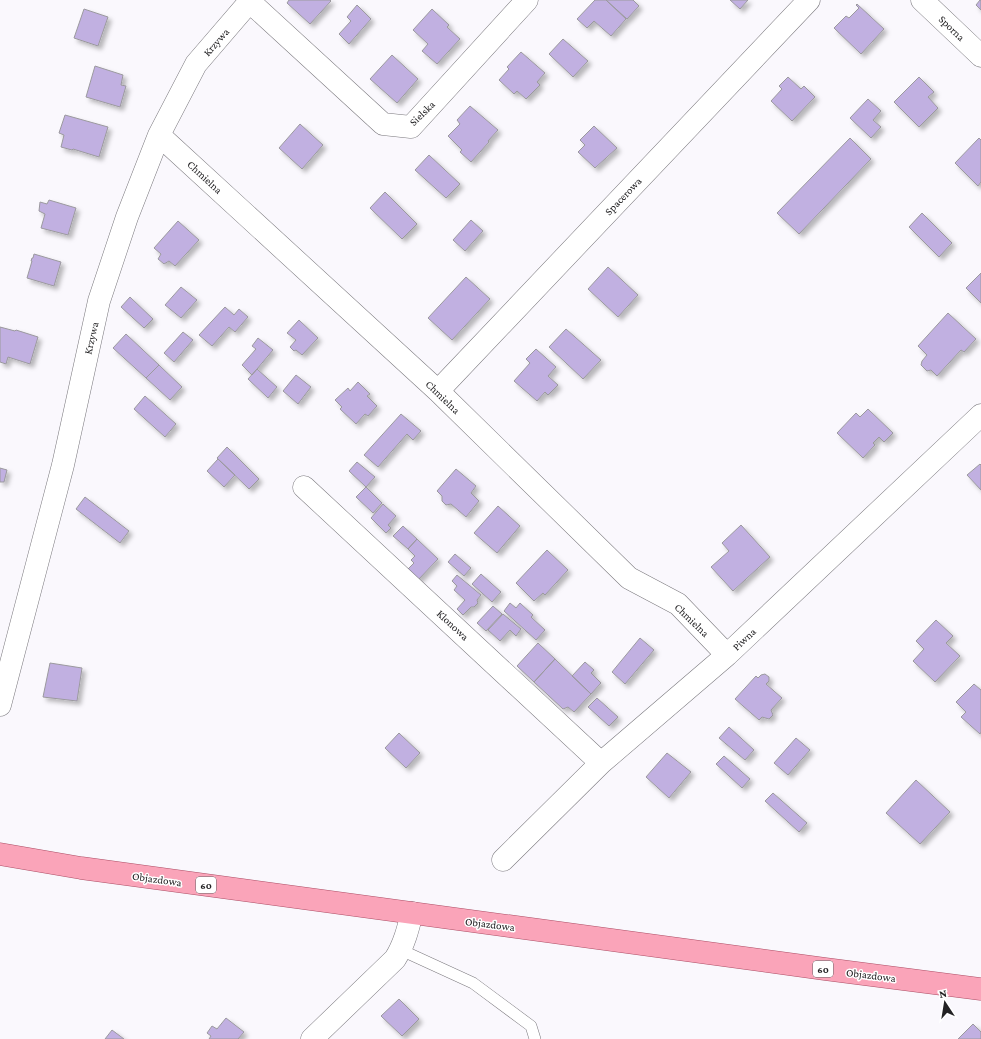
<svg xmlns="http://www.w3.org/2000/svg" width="981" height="1039" font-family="'Crimson Pro',serif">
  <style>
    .building { fill: #c1b0e1; stroke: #9b999e; filter: url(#shadow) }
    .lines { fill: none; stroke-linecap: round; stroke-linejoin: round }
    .lane-casing { stroke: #7b797e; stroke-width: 12 }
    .street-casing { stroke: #7b797e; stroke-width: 23 }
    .primary-casing { stroke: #ac4f66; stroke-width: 23 }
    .lane { stroke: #fff; stroke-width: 11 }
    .street { stroke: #fff; stroke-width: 22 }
    .primary { stroke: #faa4b9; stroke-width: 22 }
    .labels { text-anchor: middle; stroke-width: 3; stroke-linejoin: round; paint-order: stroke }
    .shield { fill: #fff; stroke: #656466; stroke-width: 1 }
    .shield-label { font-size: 10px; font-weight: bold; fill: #232224 }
    .street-label { font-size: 11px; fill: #232224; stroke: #fff }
  </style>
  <defs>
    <filter id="shadow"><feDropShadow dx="3.5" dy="3.5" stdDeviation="2" flood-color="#0004"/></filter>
  </defs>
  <rect width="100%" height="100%" fill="#faf8fd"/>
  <path class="building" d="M289,0H330L331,1L310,24L287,3Z
    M595,0H606L626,19L611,36L594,21L587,28L577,19Z
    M606,0H633L639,6L627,19Z
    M730,0H748L740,9Z
    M980,0H981V10L976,5Z
    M857,4L884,29L861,54L834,28L846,16L849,18L859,8L856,5Z
    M357,5L371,19L349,44L339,34L351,21L347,17Z
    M84,9L108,17L98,46L74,38Z
    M432,9L449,25L447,27L460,39L437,64L422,51L428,44L413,30Z
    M563,39L588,61L573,77L549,54Z
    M521,52L545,73L537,82L540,85L526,99L517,91L514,94L499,80L509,69L507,67Z
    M392,55L418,79L397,103L370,79Z
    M95,66L123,75L121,85L126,86L120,107L86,97Z
    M788,77L801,89L804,86L815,97L792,121L771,101L782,89L779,86Z
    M919,77L934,92L928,97L938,108L919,127L894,102Z
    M868,99L881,111L873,120L881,127L871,138L850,118Z
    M470,106L498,130L488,141L489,142L471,162L460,152L462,150L448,136L460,124L457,120Z
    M65,115L108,127L99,157L73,149L72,150L61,147L64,135L59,133Z
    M300,124L323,145L302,169L279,148Z
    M594,126L617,148L595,168L578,152L585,145L580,140Z
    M850,138L871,159L799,234L777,213Z
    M979,138L981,140V182L978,186L955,163Z
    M429,155L460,184L446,198L415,170Z
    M385,192L417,224L402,239L370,208Z
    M49,200L76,208L68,235L41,228L45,214L39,211L40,202L47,204Z
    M922,213L952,243L939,257L909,227Z
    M471,220L483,231L465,251L453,240Z
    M178,221L199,240L175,266L169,261L164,264L158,259L161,254L154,248Z
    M34,254L61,262L54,286L27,278L32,261H31L32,258H33Z
    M608,267L638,295L618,317L588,289Z
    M981,273V303L966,288Z
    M466,277L490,299L452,340L428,318Z
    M181,287L197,300L181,318L165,305Z
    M130,297L153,319L144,328L121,307Z
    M225,307L234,315L239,309L248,317L235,332L229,327L212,346L199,335Z
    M948,313L976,339L964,352L961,350L937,376L931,370L927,371L921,365L922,361L927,355L918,346Z
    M299,320L318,338L302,355L296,350L294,351L290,347L296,340L287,333Z
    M0,327L15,331L16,330L38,337L30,364L8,357L6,364L0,362Z
    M566,329L601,360L583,379L549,347Z
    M183,332L193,340L174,362L164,353Z
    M126,334L159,365L146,378L113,348Z
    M258,338L273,350L252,375L242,365L256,349L252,346Z
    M536,349L556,367L548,376L558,385L548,395L545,392L537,401L514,381L530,363L526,359Z
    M159,365L182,387L170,400L146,378Z
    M257,369L277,387L268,398L248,379Z
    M296,375L311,387L298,404L283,391Z
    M358,382L370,394L367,396L377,406L368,416L365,414L356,424L340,409L342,407L335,400L348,388L350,391Z
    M145,396L176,424L165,437L134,409Z
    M868,409L893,433L884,442L879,437L873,443L875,445L863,458L837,433L856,413L860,417Z
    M401,414L421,431L413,440L407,434L378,467L364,455Z
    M227,447L259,479L249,489L217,458Z
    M218,459L235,475L224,487L207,471Z
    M357,462L375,477L366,487L349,471Z
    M980,464L981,465V490L967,475Z
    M0,468L7,470L4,482H0Z
    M456,469L476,486L471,493L479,501L466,517L451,504L446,505L442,501V496L437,491Z
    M366,487L382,503L373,513L356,497Z
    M85,497L129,531L120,543L76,509Z
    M383,504L396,516L388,525L391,528L386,533L371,518Z
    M498,506L520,526L497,553L474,533Z
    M741,525L770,557L733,591L711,567L729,551L722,543Z
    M403,526L417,539L408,549L393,536Z
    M417,539L438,559L418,580L407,570L414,563L411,560L415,556L408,549Z
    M547,550L568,570L545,595L543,593L534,601L516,583Z
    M455,554L471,568L464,576L448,562Z
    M481,574L501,592L492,602L472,584Z
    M457,575L481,595L477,600L478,603L474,607H471L463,615L457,609L465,600L454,590L457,586L452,581Z
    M510,603L516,608L520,603L533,615L531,617L545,630L536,640L504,611Z
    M493,606L502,614L486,631L477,623Z
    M503,614L521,629L516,636L510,630L500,641L488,630Z
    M936,620L953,636L946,643L960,656L935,682L913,661L924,649L916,641Z
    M640,638L654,650L625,684L612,672Z
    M538,643L555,659L534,682L517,666Z
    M555,659L591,694L574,712L568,707L563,709L534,682Z
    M585,662L594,670L591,673L601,683L591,694L572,676Z
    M50,663L82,668L77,701L43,697Z
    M765,674L769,677V681L766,684L782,698L771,710L773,715L769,719L762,717L759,720L735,699L756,676L758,678L761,675Z
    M974,684L981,690V732L980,734L961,717L966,712L956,702Z
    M597,698L618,717L609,726L588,707Z
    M729,727L754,750L745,760L719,738Z
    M399,733L420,753L406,768L385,748Z
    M796,738L810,750L788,775L774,763Z
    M667,753L691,772L669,798L646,777Z
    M724,756L750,779L742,788L716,764Z
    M916,780L950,812L920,844L886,813Z
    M773,793L807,823L799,832L765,801Z
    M399,999L419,1019L402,1036L381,1016Z
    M226,1018L244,1032L238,1039H209L211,1036L207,1033L212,1026L217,1029Z
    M973,1024L981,1032V1039H958Z
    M112,1030L124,1039H105Z"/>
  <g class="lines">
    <g class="lane-casing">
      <path id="lane" d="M401,950L473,983L531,1026L535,1039"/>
    </g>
    <g class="street-casing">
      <path id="street" d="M922,0L981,56
        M250,2L383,124L411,127L527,0
        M159,135L438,391L629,578L678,604L727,655
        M438,391L809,0
        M304,487L601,763
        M0,705L63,465L99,301L127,217L159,135L196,64L251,0
        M503,860L601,763L727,655L981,415
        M312,1039L395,959C404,945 408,929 412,913"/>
    </g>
    <g class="primary-casing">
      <path id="primary" d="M0,854L81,868L825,969L981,989"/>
    </g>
    <use href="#lane" class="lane"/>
    <use href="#street" class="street"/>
    <use href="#primary" class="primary"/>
  </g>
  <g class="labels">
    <g class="shield">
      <rect x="196" y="877" width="20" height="16" rx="3"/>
      <rect x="813" y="961" width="20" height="16" rx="3"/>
    </g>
    <g class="shield-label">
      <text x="206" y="889">60</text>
      <text x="823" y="973">60</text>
    </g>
    <g class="street-label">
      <text transform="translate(952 28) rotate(44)" y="4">Sporna</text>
      <text transform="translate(216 42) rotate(-49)" y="4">Krzywa</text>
      <text transform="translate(422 113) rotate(-44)" y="4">Sielska</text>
      <text transform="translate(205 177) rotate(43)" y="4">Chmielna</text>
      <text transform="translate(623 196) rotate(-46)" y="4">Spacerowa</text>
      <text transform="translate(91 338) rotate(-77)" y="4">Krzywa</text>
      <text transform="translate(443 397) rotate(44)" y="4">Chmielna</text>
      <text transform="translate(692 620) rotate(44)" y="4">Chmielna</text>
      <text transform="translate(453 625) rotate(43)" y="4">Klonowa</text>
      <text transform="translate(744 639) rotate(-43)" y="4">Piwna</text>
      <text transform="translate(157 879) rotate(8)" y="4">Objazdowa</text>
      <text transform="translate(490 924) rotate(7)" y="4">Objazdowa</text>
      <text transform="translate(871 975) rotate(7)" y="4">Objazdowa</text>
    </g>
  </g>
  <g transform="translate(945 1003) rotate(348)" stroke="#ffffff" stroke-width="3" paint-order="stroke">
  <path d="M0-3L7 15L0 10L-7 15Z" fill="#232224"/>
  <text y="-6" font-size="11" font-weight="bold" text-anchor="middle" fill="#232224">N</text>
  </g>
</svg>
